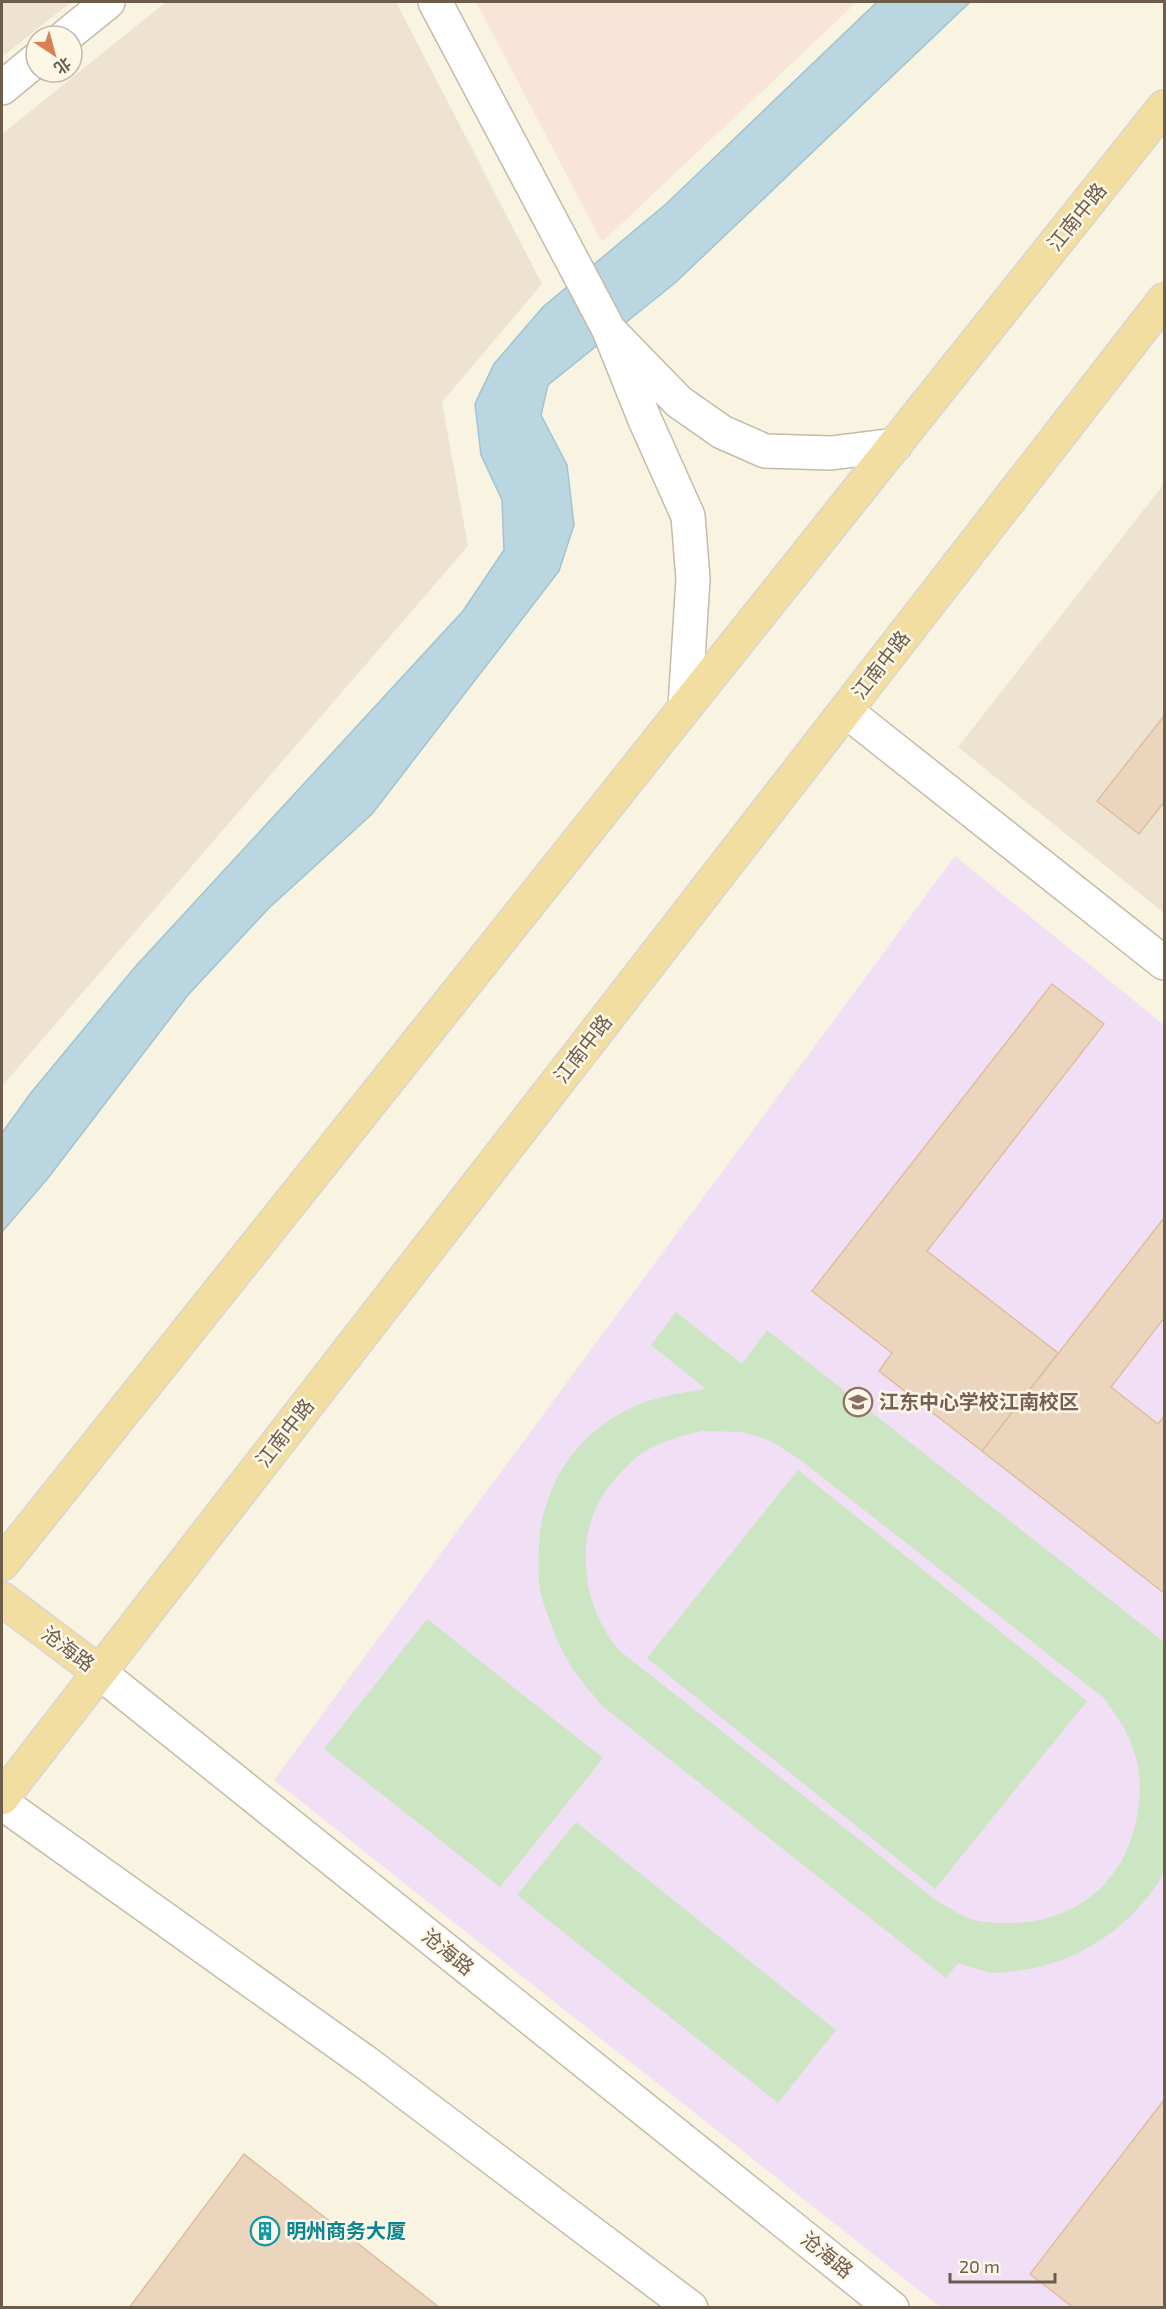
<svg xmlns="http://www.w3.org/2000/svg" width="1166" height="2309" font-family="'Exo 2','Noto Sans SC',sans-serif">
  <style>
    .residential { fill: #ede3d0 }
    .commercial { fill: #f9e5d7 }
    .education { fill: #f0dff5 }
    .green { fill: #cce5c3; fill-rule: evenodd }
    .water { fill: #b9d6e1; stroke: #a0c4d1; stroke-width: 1.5 }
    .building { fill: #ecd5bd; stroke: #ddbe9f; stroke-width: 1.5 }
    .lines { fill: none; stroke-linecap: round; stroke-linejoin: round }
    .minor-casing { stroke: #c7baa8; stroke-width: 36 }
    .major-casing { stroke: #d9d5d0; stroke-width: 36 }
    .minor { stroke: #fff; stroke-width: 33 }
    .major { stroke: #f2dea0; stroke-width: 33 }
    .labels { text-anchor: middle; stroke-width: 5; stroke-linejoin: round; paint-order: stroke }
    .street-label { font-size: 20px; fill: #6e5c4b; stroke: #fdf7e8 }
    .education-label { font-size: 20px; font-weight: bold; fill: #785e54; stroke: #fdf7e8; text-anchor: start }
    .culture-label { font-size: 20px; font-weight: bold; fill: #0d838f; stroke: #fdf7e8; text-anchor: start }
  </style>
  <rect width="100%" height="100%" fill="#f9f3e2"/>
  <path class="residential" d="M2,2H71L2,57Z
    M166,2H396L542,284L442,402L468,546L2,1086V134Z
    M1164,484V913L958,747Z"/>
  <path class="commercial" d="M476,2H857L602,242Z"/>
  <path class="education" d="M955,856L1164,1025V2307H940L274,1780Z"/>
  <path class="green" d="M676,1312L742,1364L767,1330L1164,1642V1873C1134,1925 1081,1962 1021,1970C1011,1972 999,1974 989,1972C979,1970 968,1966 958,1963L946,1978L601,1705C591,1691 577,1677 568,1661C557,1642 549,1620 542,1598C537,1582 539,1561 539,1544C543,1482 579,1431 635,1406C658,1396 682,1393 706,1389L651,1345ZM702,1431L742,1432L771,1441L799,1459L1104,1698C1115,1714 1126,1728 1132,1746C1140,1766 1141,1788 1138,1809C1130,1877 1079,1923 1010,1923C996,1923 979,1923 965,1917C956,1912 946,1906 937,1901L620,1651C586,1612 575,1553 597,1505C606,1487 623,1469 638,1456C656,1442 680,1436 702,1431Z
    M798,1470L1087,1701L935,1889L647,1658Z
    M427,1619L603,1758L500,1887L324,1749Z
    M576,1822L836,2030L778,2103L517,1895Z"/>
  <path class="water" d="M877,2H970L675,283L548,385L541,415L567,465L574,525L559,571L372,814L269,908L188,995L48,1178L2,1232V1133L30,1094L135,967L463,611L504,550L502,500L481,455L475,404L494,364L543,307L666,204Z"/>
  <path class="building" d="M1164,716V802L1139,834L1097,801Z
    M1052,984L1104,1024L927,1251L1058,1353L982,1451L879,1371L892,1353L812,1291Z
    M1164,1218V1318L1111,1387L1158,1424L1164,1416V1593L982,1451Z
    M1164,2100V2308H1074L1030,2274Z
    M244,2154L440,2308H129Z
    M244,2154L440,2308H129Z"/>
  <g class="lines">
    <g class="minor-casing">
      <path id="minor" d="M435,2L609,330
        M66,36L108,2
        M2,88L36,60
        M685,707L693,579L688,516L645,420L609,330L679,402L722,432L765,451L831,453L895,445
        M846,711L1164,963
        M99,1672L892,2308
        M2,1803L368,2064L691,2308"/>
    </g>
    <g class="major-casing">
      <path id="major" d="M2,1564L1164,107
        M2,1599L99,1672
        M2,1798L1164,300"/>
    </g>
    <use href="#minor" class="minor"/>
    <use href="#major" class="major"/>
  </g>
  <defs>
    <g id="school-ring" transform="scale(1.5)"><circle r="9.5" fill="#fdf7e8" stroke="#8d6e63" stroke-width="1.5"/><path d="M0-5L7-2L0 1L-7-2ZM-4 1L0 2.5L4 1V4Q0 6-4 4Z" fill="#8d6e63"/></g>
    <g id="building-ring" transform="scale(1.5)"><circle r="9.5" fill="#fdf7e8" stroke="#0f9aa8" stroke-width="1.5"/><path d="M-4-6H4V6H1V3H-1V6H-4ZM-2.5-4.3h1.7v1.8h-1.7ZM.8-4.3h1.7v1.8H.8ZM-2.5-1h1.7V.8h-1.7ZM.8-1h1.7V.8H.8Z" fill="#0f9aa8"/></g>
  </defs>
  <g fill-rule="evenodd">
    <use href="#school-ring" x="858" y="1402"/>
    <use href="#building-ring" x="265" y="2231"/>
  </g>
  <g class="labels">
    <g class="street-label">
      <text transform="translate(1077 217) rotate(-51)" y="7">江南中路</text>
      <text transform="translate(881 665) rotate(-52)" y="7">江南中路</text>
      <text transform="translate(583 1049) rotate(-52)" y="7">江南中路</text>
      <text transform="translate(285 1433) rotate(-52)" y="7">江南中路</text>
      <text transform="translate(68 1649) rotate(37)" y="7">沧海路</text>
      <text transform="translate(448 1952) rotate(39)" y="7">沧海路</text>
      <text transform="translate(827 2255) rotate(39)" y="7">沧海路</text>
    </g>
    <g class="education-label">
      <text x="879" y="1409">江东中心学校江南校区</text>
    </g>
    <g class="culture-label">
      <text x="286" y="2238">明州商务大厦</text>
    </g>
  </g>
  <rect width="1166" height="2309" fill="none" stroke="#6e5c4b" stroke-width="6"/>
  <g transform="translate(54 54) rotate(144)"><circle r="28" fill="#fdf7e8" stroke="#c4b9a9" stroke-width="1.5"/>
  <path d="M0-4.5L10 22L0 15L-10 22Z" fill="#d88153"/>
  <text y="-9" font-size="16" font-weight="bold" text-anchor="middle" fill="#6e5c4b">北</text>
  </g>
  <path d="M950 2273v9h105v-9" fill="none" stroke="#6e5c4b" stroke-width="3"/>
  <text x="959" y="2273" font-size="18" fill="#6e5c4b" stroke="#fdf7e8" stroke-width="4.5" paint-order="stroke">20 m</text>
</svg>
